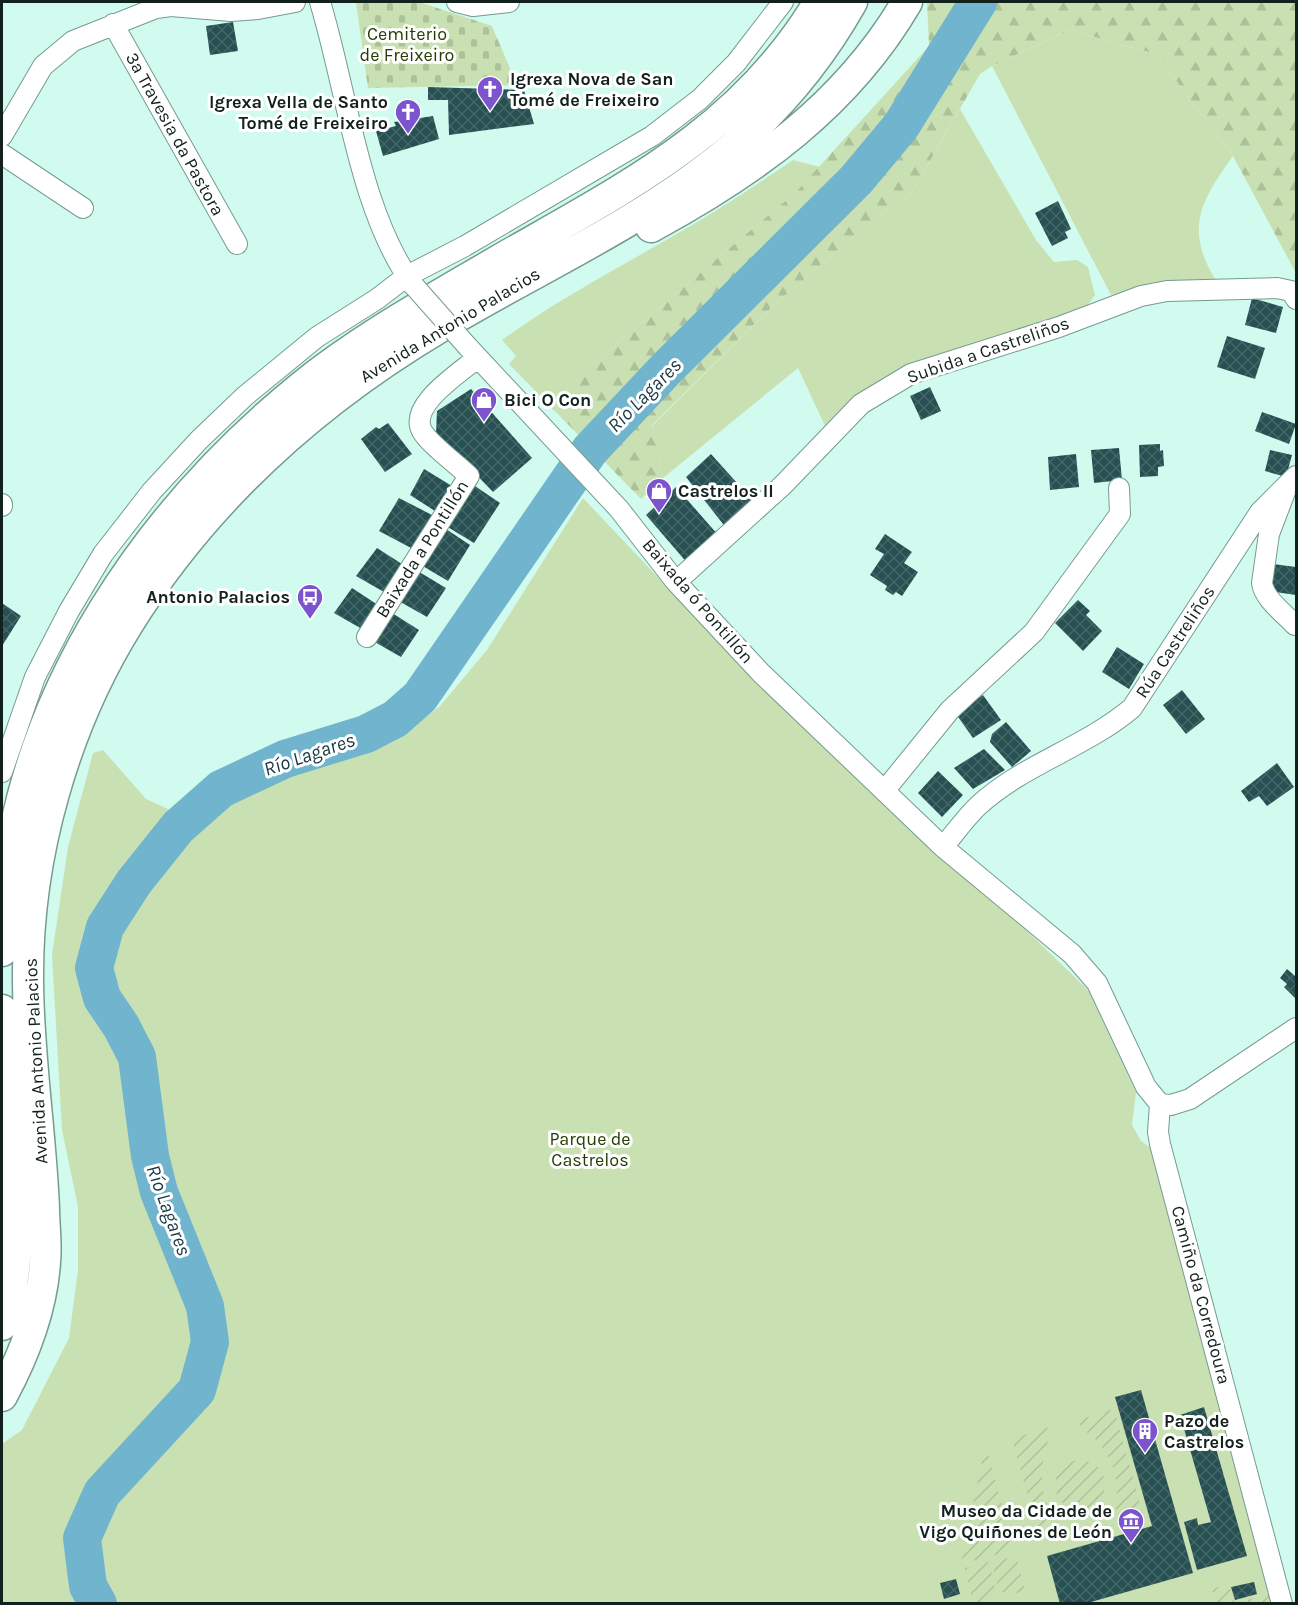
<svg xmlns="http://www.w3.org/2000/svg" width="1298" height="1605" font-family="Karla,sans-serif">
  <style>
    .green { fill: #c9e1b2 }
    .forest { fill: url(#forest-firs) }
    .cemetery { fill: url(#cemetery-stones) }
    .garden { fill: url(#garden-furrows) }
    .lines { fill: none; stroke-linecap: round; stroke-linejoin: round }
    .river { stroke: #70b4cd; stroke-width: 38 }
    .building { fill: url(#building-cross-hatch) }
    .minor-casing { stroke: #749b91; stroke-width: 22 }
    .primary-casing { stroke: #749b91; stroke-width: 33 }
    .minor { stroke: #fff; stroke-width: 20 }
    .primary { stroke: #fff; stroke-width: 30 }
    .minor-bridge-casing { stroke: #749b91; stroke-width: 22; stroke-linecap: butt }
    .minor-bridge { stroke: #fff; stroke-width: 20 }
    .labels { text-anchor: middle; stroke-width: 6; stroke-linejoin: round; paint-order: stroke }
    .park-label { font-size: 18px; fill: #263d01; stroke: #fff }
    .poi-label { font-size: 18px; font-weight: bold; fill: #12211d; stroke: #fff; text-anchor: start }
    .street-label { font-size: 18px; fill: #12211d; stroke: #fff }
    .water-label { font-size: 20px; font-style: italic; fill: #183844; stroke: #fff }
  </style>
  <defs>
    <pattern id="forest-firs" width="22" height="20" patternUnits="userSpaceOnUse" patternTransform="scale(1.5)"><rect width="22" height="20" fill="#c9e1b2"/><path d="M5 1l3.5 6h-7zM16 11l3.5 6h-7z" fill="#acc199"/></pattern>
    <pattern id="cemetery-stones" width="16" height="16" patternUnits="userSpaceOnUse" patternTransform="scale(1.5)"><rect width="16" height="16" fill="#c9e1b2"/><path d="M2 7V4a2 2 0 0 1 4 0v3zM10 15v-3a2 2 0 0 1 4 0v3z" fill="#acc199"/></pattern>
    <pattern id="garden-furrows" width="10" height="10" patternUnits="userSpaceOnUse" patternTransform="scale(1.5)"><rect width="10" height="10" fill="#c9e1b2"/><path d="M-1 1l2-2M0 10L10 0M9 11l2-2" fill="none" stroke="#acc199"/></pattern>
    <pattern id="building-cross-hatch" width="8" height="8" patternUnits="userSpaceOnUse" patternTransform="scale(1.5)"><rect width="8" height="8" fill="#275052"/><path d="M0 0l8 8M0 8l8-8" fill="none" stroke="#446667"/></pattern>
  </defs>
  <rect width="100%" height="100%" fill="#d1fbef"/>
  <path class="green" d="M1070,30L1156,54L1233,156C1199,203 1184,231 1218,284L1157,285L1111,295L992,66Z
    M960,109L1036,240L1054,262L1077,260L1088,267L1095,295L1085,309L915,364L873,384L826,428L798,368L663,478L652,426L776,303L879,216L912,192Z
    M793,160L820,167L796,192L616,344L549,405L509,364L516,356L502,340C571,290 644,255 717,210C743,194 768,177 793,160Z
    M583,498L774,700L937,854L1026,930L1089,991L1136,1092L1132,1125L1141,1141L1154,1150L1274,1603H2V1444L22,1430L69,1338L78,1270V1207L62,1130L52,955L68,847L93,753L103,750L146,799L199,823L232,801L284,772L393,742L440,706L487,650Z"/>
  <path class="forest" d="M927,2H1296V273L1233,156L1156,54L1070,30L992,66L980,74L912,192L879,216L776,303L652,425L663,478L641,499L549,405L616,344L796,192L929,46Z"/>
  <path class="cemetery" d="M356,2H419L492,26L517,85L368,88Z"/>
  <path class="garden" d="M1114,1409L1143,1515L1114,1521C1119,1494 1119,1467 1100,1444C1093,1435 1081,1431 1078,1420Z
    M1053,1426C1038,1468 1034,1500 1068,1534L1040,1541L1012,1439Z
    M987,1449L1014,1550L961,1564L984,1450Z
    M1055 1485a25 25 0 1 1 50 0a25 25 0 1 1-50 0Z
    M1016,1556L1025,1591L1008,1595L1006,1592H999L992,1562Z
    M989,1562L996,1593L992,1595L991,1601L973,1603L965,1568Z
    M1229,1584L1235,1603L1272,1593L1275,1603H1216L1212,1589Z"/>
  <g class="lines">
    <path class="river" d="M98,1604L88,1586L82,1538L102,1493L197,1390L210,1342L205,1306L159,1192L150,1156L137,1057L121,1026L102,998L94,968L105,927L134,882L178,827L221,789L285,759L366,734L395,719L420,697L590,450L666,369L856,180L901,126L978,2"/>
  </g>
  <path class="building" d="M233,22L238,51L210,55L206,26Z
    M428,87L524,90L534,124L449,135L448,100H428Z
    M433,116L439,139L383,156L376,131L396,126L394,122Z
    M1058,201L1071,229L1065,232L1068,238L1052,246L1035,213Z
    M1252,298L1283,307L1276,333L1245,325Z
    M1227,336L1265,348L1255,379L1217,367Z
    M930,387L941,411L921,420L910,396Z
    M471,389L532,458L493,492L436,433L437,411Z
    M1262,412L1296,424L1289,444L1255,431Z
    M388,423L412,454L385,472L361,439L376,427L379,429Z
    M1160,444V451L1163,450L1164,466L1158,467V476L1140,477L1139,445Z
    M1119,448L1122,480L1094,483L1091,450Z
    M1270,450L1292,455L1286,477L1265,471Z
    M711,454L755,503L727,529L686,477Z
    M1076,454L1079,487L1050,490L1048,457Z
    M424,469L452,486L435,511L410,495Z
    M472,484L500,503L474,543L446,526Z
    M676,487L719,536L689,565L646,515Z
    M399,498L434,516L413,549L379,531Z
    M446,529L470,545L448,581L421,565Z
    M885,534L912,552L904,563L918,572L902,596L896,592L893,595L885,590L887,586L870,575L884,554L875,549Z
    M377,548L402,564L384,592L356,576Z
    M1273,564L1296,567V595L1268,591Z
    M416,570L446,588L427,617L397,600Z
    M352,588L378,605L362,629L334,613Z
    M1078,600L1090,611L1086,615L1102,631L1083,651L1055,623Z
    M2,603L21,616L2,646Z
    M392,613L419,630L401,657L373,641Z
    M1117,647L1144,664L1129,689L1102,672Z
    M1182,690L1205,719L1186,734L1163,705Z
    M983,695L1001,720L973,738L956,714Z
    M1006,722L1031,751L1012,767L990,742L992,734Z
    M984,749L1005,770L973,789L954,768Z
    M1277,763L1294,787L1267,806L1259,796L1249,802L1241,791Z
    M938,771L963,795L942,817L918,793Z
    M1287,969L1295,976L1296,974V999L1284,987L1287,984L1280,978Z
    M1141,1390L1193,1573L1084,1604H1060L1047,1556L1152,1526L1115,1397Z
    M1204,1407L1247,1556L1197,1570L1184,1522L1197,1518L1198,1525L1211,1522L1180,1415Z
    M956,1579L960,1594L944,1599L940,1583Z
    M1254,1582L1257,1594L1235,1600L1231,1587Z"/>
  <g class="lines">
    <g class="minor-casing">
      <path id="minor" d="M320,2C347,90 359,211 413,285
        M457,2L473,6L509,2
        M113,24L237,244
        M2,136L43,66L73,41L156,8L171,6L231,11L258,9L295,2
        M2,154L83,208
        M468,347L619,509L676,582L761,673L943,847L1072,954L1097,983L1146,1087L1160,1104
        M1285,492L1269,534L1262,583C1264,599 1284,613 1295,625
        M2,504V506
        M676,582L783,485L861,404L911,374L1059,327L1141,296L1167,291L1277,288L1291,291L1296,299
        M367,637L469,476C457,464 430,445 422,431C408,405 460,373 477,358
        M2,772L35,677L69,611L103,554L152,491L199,440L245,396L317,337L377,299L407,276L465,246L652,136L700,99L736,63L783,2
        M885,790L950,710L1034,632L1120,514L1119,488
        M943,847C955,833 966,817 979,805C1024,764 1086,747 1132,708L1260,512L1296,476
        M1160,1104L1158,1132L1160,1144L1282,1604
        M1160,1104L1171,1105L1190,1099L1296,1028"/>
    </g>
    <g class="primary-casing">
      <path id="primary" d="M651,227C754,171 847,105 907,2
        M2,951C3,929 4,907 6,885C28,687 149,511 301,387C363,337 433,299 501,259C625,188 743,130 819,2
        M2,1010C9,1100 32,1241 2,1325
        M2,1396C24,1355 42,1310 45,1262C47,1245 44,1226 44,1209C41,1132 28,1055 28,979C27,857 64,727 128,624C206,499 314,402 440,327C531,272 631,228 715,162C771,118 817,64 852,2"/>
    </g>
    <use href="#minor" class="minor"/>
    <use href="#primary" class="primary"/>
    <g class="minor-bridge-casing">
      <path id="minor-bridge" d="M415,287L468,347"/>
    </g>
    <use href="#minor-bridge" class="minor-bridge"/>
  </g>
  <defs>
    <g id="church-pin" transform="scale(1.35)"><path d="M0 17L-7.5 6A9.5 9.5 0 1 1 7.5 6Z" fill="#7b54ce" stroke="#fff"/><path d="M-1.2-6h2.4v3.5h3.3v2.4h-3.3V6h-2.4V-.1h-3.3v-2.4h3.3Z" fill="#fff"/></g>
    <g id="shop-pin" transform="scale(1.35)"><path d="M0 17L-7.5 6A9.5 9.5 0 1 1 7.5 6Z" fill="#7b54ce" stroke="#fff"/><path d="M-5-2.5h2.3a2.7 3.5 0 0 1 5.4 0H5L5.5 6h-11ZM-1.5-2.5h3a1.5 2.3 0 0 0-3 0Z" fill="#fff"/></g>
    <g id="bus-pin" transform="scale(1.35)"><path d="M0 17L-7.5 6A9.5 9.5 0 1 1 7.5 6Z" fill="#7b54ce" stroke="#fff"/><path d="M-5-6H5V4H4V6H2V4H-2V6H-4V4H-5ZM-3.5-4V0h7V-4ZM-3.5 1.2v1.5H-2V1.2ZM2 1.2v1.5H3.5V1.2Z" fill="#fff"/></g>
    <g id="building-pin" transform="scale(1.35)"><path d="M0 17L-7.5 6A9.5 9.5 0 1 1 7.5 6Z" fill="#7b54ce" stroke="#fff"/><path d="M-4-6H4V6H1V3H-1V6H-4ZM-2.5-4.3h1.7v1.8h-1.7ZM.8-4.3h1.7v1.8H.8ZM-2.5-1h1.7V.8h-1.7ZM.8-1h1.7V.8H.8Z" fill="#fff"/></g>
    <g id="museum-pin" transform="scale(1.35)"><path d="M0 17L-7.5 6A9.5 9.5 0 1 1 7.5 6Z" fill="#7b54ce" stroke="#fff"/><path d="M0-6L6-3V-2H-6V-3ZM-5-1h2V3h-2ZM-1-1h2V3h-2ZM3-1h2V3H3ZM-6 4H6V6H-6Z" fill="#fff"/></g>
  </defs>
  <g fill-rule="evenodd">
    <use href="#church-pin" x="490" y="89"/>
    <use href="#church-pin" x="408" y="112"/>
    <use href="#shop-pin" x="484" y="400"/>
    <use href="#shop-pin" x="659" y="491"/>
    <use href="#bus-pin" x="310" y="597"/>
    <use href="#building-pin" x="1145" y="1431"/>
    <use href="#museum-pin" x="1131" y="1521"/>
  </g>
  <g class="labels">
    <g class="park-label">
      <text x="407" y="40">Cemiterio<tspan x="407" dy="21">de Freixeiro</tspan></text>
      <text x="590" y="1145">Parque de<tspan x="590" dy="21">Castrelos</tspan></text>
    </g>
    <g class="poi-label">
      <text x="510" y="85">Igrexa Nova de San<tspan x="510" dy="21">Tomé de Freixeiro</tspan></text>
      <text x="388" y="108" text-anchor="end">Igrexa Vella de Santo<tspan x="388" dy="21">Tomé de Freixeiro</tspan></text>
      <text x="504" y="406">Bici O Con</text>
      <text x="678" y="497">Castrelos II</text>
      <text x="290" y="603" text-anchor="end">Antonio Palacios</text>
      <text x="1164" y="1427">Pazo de<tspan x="1164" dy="21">Castrelos</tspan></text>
      <text x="1112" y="1517" text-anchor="end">Museo da Cidade de<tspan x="1112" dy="21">Vigo Quiñones de León</tspan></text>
    </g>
    <g class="street-label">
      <text transform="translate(175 134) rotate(61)" y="6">3ª Travesia da Pastora</text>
      <text transform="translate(450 325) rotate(-31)" y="6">Avenida Antonio Palacios</text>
      <text transform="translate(988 350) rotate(-19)" y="6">Subida a Castreliños</text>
      <text transform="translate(422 549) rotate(-58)" y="6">Baixada a Pontillón</text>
      <text transform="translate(698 601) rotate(49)" y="6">Baixada ó Pontillón</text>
      <text transform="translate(1175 642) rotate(-57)" y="6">Rúa Castreliños</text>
      <text transform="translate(36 1061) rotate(-93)" y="6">Avenida Antonio Palacios</text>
      <text transform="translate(1201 1295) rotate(75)" y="6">Camiño da Corredoura</text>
    </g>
    <g class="water-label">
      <text transform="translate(644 395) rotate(-45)" y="7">Río Lagares</text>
      <text transform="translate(309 754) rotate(-19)" y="7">Río Lagares</text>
      <text transform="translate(169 1210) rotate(70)" y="7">Río Lagares</text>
    </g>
  </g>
  <rect width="1298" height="1605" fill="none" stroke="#12211d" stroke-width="6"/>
</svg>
